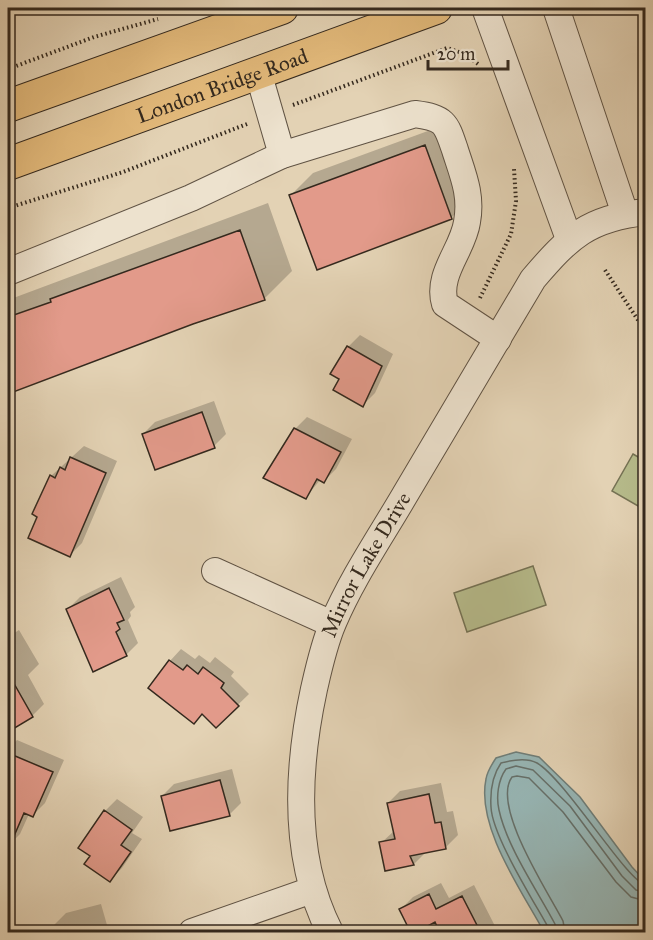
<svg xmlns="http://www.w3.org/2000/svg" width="653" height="940" font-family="'IM FELL Great Primer',serif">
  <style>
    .green { fill: #b6bb8b; stroke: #757254; stroke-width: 1.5 }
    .water { fill: #97b6b5; stroke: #6f7e79; stroke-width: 1.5 }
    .shadow { fill: #0003 }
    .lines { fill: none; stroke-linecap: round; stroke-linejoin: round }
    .shore { stroke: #66706a; stroke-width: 1.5 }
    .building { fill: #e29a8a; stroke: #34291e; stroke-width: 1.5 }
    .minor-casing { stroke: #605344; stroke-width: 28 }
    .major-casing { stroke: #34291e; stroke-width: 34 }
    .path { stroke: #34291e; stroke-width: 4; stroke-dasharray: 1.5 3; stroke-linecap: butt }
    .minor { stroke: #ede2ce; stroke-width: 26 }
    .major { stroke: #e2b97a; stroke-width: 32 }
    .labels { text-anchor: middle; stroke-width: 6; stroke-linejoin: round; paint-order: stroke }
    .street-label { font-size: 21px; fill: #34291e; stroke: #ede2ce }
  </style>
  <rect width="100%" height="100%" fill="#e3d2b4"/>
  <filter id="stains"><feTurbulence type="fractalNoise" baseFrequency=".00333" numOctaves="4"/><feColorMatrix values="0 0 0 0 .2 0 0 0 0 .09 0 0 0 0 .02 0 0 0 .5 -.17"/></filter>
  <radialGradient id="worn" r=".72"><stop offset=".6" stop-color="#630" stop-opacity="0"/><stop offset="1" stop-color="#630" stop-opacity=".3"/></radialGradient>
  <path class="green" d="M633,454L645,461V510L612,491Z
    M533,566L546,605L467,632L454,593Z"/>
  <path class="water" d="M516,752L539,757L580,797L632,867L645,881V932H544C522,891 476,827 486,779C487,772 492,764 496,758Z"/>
  <path class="shadow" d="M447,124L473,196L451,218L291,195L313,173Z
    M268,203L292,271L264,299L193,323L8,392V300Z
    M360,335L393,354L375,393L363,405L342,378L348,347Z
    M214,401L226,434L214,446L143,434L155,422Z
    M307,417L352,439L336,469L324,481L321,479L306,497L295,429Z
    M84,446L117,461L82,543L70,555L39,516L51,476Z
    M121,577L135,607L130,612L131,616L128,620L138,643L126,655L68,609L80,597Z
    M19,630L39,664L28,675L44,704L32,716L8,731V637Z
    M181,649L195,659L199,655L210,663L215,657L234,672L231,676L249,694L216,726L203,713L150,688L170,661Z
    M17,740L64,760L45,803L33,815L29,814L20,834L8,846V749Z
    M232,769L241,803L229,815L162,796L174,784Z
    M441,783L447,812L453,811L458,835L446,847L426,852L414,864L386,869L381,843L394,831L388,803L400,791Z
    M117,799L143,817L132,833L142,839L122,868L110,880L92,856L105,811Z
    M441,883L449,898L474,885L495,926L488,932H447L435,920L401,909L413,897Z
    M101,904L109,932H56L54,925L66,913Z"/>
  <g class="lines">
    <path class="shore" d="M549,932L548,927C533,900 492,835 491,807C490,791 492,776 501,763C512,760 526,757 537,763C566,780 628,883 646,885
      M556,932L555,924C537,890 507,847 499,810C496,797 498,780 506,769L516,766L533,770L570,806L622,876L636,890L646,892
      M565,932L563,921C548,892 491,806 512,777L517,776L529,778L563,812L616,882L631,897L646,901"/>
  </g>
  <path class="building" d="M425,145L452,219L317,270L289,195Z
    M240,230L265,300L193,324L8,394V317L51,302L50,299Z
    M347,346L382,366L363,407L333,390L339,379L330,374Z
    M202,412L215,448L155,470L142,434Z
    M294,428L341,452L324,483L317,479L306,499L263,478Z
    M70,457L106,473L70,557L28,538L37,517L32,514L50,475L55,478L60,467L65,470Z
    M109,588L124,620L117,623L120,629L116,632L127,656L93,672L66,609Z
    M169,660L183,670L187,665L198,674L203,667L224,683L221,688L239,706L216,728L202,714L194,724L148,688Z
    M8,673L33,717L8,732Z
    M8,753L53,772L33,817L24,813L8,850Z
    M220,780L230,816L170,831L161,796Z
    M429,794L435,823L441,822L446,849L410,856L414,865L385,871L379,842L395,839L387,803Z
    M104,810L132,830L121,845L131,852L110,882L84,864L90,856L78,848Z
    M429,894L436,909L462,896L481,933H440L435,922L415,933H411L399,909Z"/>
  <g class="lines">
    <g class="minor-casing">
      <g id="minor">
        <path d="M485,8L569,239"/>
        <path d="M556,8L625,214"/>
        <path d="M258,72L282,155"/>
        <path d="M8,272L191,198L282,155L415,114C445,118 446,123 455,150C463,175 472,195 467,222C463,250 436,274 445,304L498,339"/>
        <path d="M215,571L332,624"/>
        <path d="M192,932L312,890"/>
        <path id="s1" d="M330,932C292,858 297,768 314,689C319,667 324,644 333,623C352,578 381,536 406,493C448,422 491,350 533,279C569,237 588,218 646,212"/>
      </g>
    </g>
    <g class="major-casing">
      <g id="major">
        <path d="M8,106L282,8"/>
        <path id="s2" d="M8,164L436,8"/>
      </g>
    </g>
    <path class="path" d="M8,69L94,37L158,19
      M293,105L447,48L465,54L478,64
      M8,208L123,172L247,124
      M605,270L646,332
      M480,298L511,234L516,201L514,169"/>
    <use href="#minor" class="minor"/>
    <use href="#major" class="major"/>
  </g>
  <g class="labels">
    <g class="street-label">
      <text dy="7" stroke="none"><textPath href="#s2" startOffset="228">London Bridge Road</textPath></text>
      <text dy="7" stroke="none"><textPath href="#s1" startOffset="384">Mirror Lake Drive</textPath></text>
    </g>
  </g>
  <rect width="653" height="940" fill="none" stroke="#e3d2b4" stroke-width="30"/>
  <rect x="9" y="9" width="635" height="922" fill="none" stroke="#34291e" stroke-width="3"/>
  <rect x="15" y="15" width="623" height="910" fill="none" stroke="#34291e" stroke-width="1.5"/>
  <path d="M428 60v9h80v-9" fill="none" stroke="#34291e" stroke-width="3"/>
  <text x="437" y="60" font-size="18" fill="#34291e" stroke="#ede2ce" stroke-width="4.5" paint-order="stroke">20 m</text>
  <rect width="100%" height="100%" filter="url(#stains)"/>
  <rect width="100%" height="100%" fill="url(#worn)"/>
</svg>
